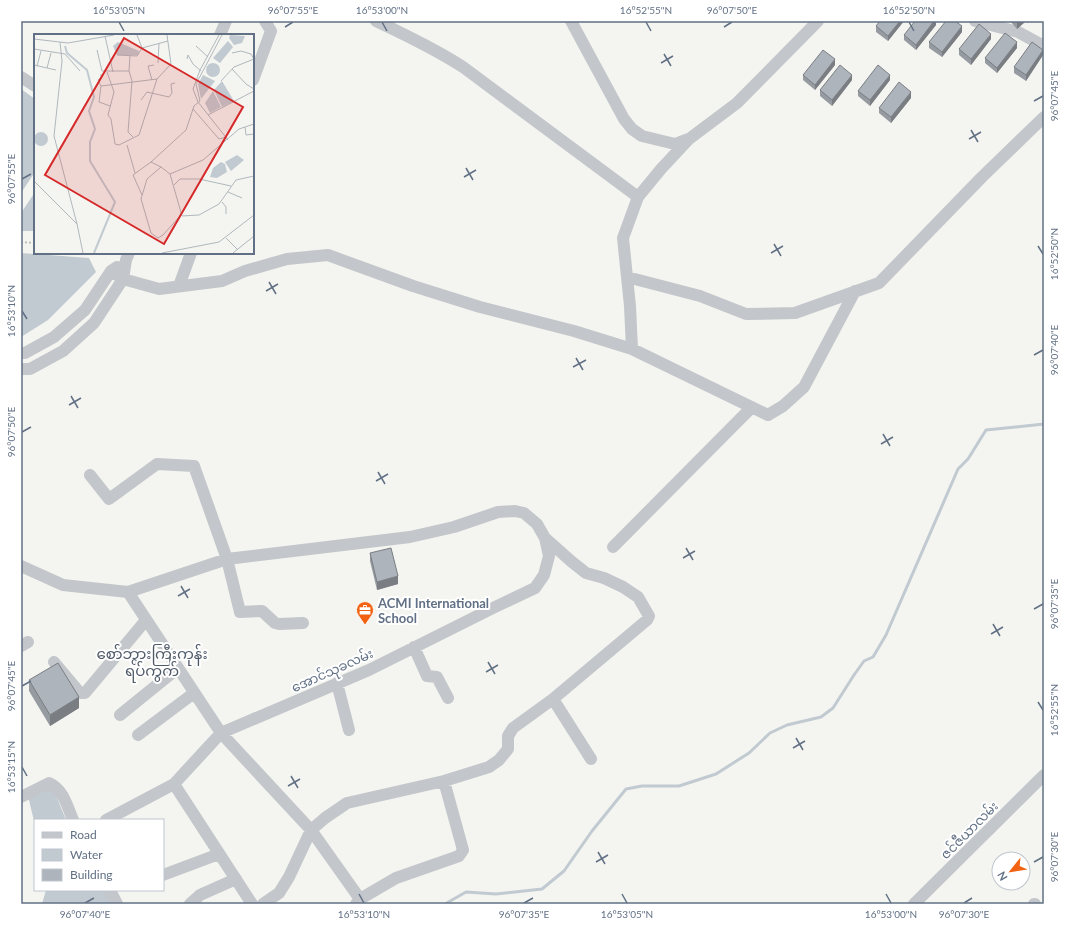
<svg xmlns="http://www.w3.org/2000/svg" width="1065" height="925" font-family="Lato,'Noto Sans Myanmar',sans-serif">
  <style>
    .water { fill: #c1cad1 }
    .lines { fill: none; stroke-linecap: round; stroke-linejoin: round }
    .stream { stroke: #c1cad1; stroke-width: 3 }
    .path { stroke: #bdbec1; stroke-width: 2; stroke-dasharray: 2 2; stroke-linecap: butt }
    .minor { stroke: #c3c6ca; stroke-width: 12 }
    .wall { fill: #969ba1 }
    .shaded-wall { fill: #7a7e83 }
    .building { fill: #aeb4bb; stroke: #7a7e83 }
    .ticks { fill: none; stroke: #617084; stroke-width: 1.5 }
    .labels { text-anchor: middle; stroke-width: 4; stroke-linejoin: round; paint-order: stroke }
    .poi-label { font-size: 13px; font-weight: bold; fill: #617084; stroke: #fff; text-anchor: start }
    .street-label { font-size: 13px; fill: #617084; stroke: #fff }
    .quarter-label { font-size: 15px; fill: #4f5a68; stroke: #fff }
    .inset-river { fill: none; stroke: #c1cad1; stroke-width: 2 }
    .inset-road { fill: none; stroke: #b0b8be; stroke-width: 1 }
    .view { fill: #d62828; fill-opacity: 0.15; stroke: #d62828; stroke-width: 2 }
    .inset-edge { fill: none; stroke: #617084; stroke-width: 2 }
    .neatline { fill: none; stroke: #617084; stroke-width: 1.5 }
    .ticks-label { font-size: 10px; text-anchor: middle; fill: #617084 }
  </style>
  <rect width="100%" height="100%" fill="#f4f5f0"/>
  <path class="water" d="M21,89L35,99V172L21,193Z
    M35,192V231H21V213Z
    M21,253L89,258L96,272L48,320L21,337Z
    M53,788L66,820H35V825L28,796Z
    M46,890H106L114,904H42Z"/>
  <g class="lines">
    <path class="stream" d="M445,904L466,892L496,894L542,889L564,871L592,831L626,789L642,786H679L716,774L749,753L770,733L787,725L821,717L833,708L854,675L864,661L873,657L886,635L958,469L968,459L986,430L1044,424"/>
    <path class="path" d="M21,242L35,243"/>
    <path class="minor" d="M376,21C406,35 435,49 463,67L638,197
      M571,21L624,119L632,129L642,136L675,144L688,139
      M975,21L1018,32L1044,46
      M220,35L226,21
      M21,77L35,86
      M253,80L271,31L265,21
      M111,271L123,279L159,289L222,281L245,271L287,259L328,255L413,286L480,307L574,331L632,349L630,306L627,277L700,296L746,314L795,313L879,283L982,177L1044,117
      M627,277L623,238L638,197L661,169L689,139L737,103L818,21
      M179,286L191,253
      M632,349L768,415L783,406L804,387L855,291
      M21,353H25L54,337L85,310L111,271L117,267
      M21,369H30L63,351L94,323L123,279L126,260L129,253
      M90,475L109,499L157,464L194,466L227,559L240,612L262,611L275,623L279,624L303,623
      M613,547L752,407
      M21,566L63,585L128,592L227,559L410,537L454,527L498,512L515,511L524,513L537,524L545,538L572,562L586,573L604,578L623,587L638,597L649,616L647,620L553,699L513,728L508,736V749L499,760L489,767L444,781L347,803L325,818L311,830L289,877L279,893L263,904
      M128,592L221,733L311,830L360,899
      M21,646L28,642
      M414,647L427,676L437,677L448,698
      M54,662L80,693H85L146,620
      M337,683L349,730
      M553,699L591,759
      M120,715L178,668
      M138,735L194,693
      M174,784L252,904
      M21,797L49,783C64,790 67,806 73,820
      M106,820L174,784L221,733L369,670L495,607L535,588L544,575L549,556L545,538
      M163,875L219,854
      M110,890L117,904
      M190,904L200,895L236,879
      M356,904L360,899L396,878L459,856L463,850L444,781
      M914,904L1044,775
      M1034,904H1035"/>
  </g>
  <path class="wall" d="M904,21L888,41L876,32V26Z
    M936,21V25L916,50L904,40V35Z
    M1010,21H1030L1028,23L1026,21L1017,29Z
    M962,32L942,57L929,48V42Z
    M991,39L971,65L959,55V49Z
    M1017,48L997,73L985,63V58Z
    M1043,55L1026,81L1014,73V67Z
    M835,65L815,90L803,80V75Z
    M852,80L832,106L820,96V90Z
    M890,80L870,106L858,96V91Z
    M911,98L891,123L879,113V108Z
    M370,553L398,584L377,590L370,561Z
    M29,680L79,708L50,726L29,691Z"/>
  <path class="shaded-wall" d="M900,21H904L888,41V36Z
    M934,21H936V25L916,50V45Z
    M1017,21H1026L1017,29Z
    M962,26V32L942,57V52Z
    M991,34V39L971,65V59Z
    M1017,42V48L997,73V68Z
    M1043,50V55L1026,81V75Z
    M835,59V65L815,90V85Z
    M852,75V80L832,106V100Z
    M890,75V80L870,106V100Z
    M911,92V98L891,123V117Z
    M398,576V584L377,590V582Z
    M79,697V708L50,726V715Z"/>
  <path class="building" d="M880,21H900L888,36L876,26Z
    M915,21H934L916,45L904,35Z
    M946,21H955L962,26L942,52L929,42Z
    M979,24L991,34L971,59L959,49Z
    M1005,33L1017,42L997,68L985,58Z
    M1032,42L1043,50L1026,75L1014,67Z
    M823,50L835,59L815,85L803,75Z
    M840,65L852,75L832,100L820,90Z
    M878,65L890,75L870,100L858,91Z
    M899,82L911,92L891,117L879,108Z
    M391,548L398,576L377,582L370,553Z
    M58,663L79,697L50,715L29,680Z"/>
  <path class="ticks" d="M119,22L124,31M382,22L387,31M646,22L651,31M909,22L914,31M285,27L293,22M724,27L732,22M664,54L671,66M661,63L673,56M1034,101L1043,96M971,130L978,142M969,139L981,132M466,168L473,180M464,177L476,170M22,179L31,174M774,244L781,256M1038,246L1043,254M771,253L783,246M269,282L276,294M266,291L278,284M22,311L27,319M1034,355L1043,350M576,358L583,370M573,367L586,360M71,396L78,408M69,405L81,398M22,432L31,427M883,434L890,446M881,444L893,437M378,472L385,484M376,481L388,474M686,548L693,560M683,558L695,551M181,586L188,598M178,596L190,589M1034,609L1043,604M993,624L1000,636M991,634L1003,627M488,662L495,674M486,672L498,665M22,686L31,681M1038,702L1043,710M796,738L803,750M793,748L805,741M22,767L27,776M291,776L298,788M288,786L300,779M598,852L605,864M596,862L608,855M1034,862L1043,857M359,894L364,903M622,894L627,903M886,894L891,903M85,903L94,898M524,903L533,898M964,903L972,898"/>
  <defs>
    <g id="office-pin" transform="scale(0.9)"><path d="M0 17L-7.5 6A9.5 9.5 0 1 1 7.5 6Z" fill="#f26213" stroke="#fff"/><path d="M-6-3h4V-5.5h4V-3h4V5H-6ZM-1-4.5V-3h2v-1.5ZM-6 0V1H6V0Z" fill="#fff"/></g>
  </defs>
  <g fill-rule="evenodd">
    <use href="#office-pin" x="365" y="610"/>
  </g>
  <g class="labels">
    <g class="poi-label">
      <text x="378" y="608">ACMI International<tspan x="378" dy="15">School</tspan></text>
    </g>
    <g class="street-label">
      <text transform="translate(332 670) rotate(-24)" y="5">အောင်သုခလမ်း</text>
      <text transform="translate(969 830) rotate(-45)" y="5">ဇင်ဇီယာလမ်း</text>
    </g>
    <g class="quarter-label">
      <text x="152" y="659">စော်ဘွားကြီးကုန်း<tspan x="152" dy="17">ရပ်ကွက်</tspan></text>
    </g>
  </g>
  <g transform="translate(34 34)">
    <rect width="220" height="220" fill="#f4f5f0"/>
    <path d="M196,1L211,2L208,9L200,11L195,4ZM194,7L199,13L186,29L179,24ZM84,8L105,17L104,21H83L79,12ZM172 36a7 7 0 1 1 14 0a7 7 0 1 1-14 0ZM169,41L181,47L167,65L164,50ZM188,47L200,67L188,73L180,56ZM179,57L187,73L176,79L171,69ZM0 105a7 7 0 1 1 14 0a7 7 0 1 1-14 0ZM203,121L210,126L197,137L191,128ZM187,128L191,130L193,138L183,144L176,143L179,134Z" fill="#c1cad1"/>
    <path class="inset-river" d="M31,12L33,19L53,36L60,63L55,77L61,95L56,108V127L81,168L60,219"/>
    <path class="inset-road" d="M103,1L108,14M185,1L166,36L159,55L164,68L194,106M71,2L79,38M0,5L34,9L80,1M26,8L28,27L20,102L43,190M162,12L174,23M0,15L31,20L46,37M63,16L68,37H95M83,21L103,22L108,14L134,7M96,21L95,37L98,47L94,98L99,103M153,25L154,21L159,30L167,37M124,29L125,9M0,31L22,36M3,32L7,17M13,34L17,19M198,35L212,50L220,55M73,38L80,58L74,81L77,85L81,110L85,111L105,101L123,45L137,30L133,1M67,40V43L64,46L67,52L65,68L76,72M118,46L114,32L120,31M187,47L200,33L220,25L217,20L207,17L198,19M67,52L123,45M107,66L113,58L135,63L138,59L137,50L141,49M166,67L162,50L188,1M159,75L185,105L192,103M174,81L220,57M211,93L212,101L220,100M93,111L101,139M127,133L136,140L148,182L165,181L185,170L202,146L220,142M136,140L169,126L205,95L220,90M0,147L43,190L49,219M140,151L146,145H165L197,152M194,158L208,164M108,161L99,141L117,128M188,168L192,173V180M147,181L129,201L124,204L117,199L107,165L113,145L127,133L117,128L152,96L160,72L166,67M192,204L204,216M128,219L185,208L220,181M199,219L220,202"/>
    <path class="view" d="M90,4L209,73L130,210L11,141Z"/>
    <rect width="220" height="220" class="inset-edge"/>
  </g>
  <rect width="1065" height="925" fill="none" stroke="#ffffff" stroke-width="44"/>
  <rect x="34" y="819" width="130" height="72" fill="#ffffff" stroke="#c0c6ce"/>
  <rect x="42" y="832" width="20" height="6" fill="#c3c6ca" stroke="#c0c6ce"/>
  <text x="70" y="839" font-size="12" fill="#617084">Road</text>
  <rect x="42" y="849" width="20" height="12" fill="#c1cad1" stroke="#c0c6ce"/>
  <text x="70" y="859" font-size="12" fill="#617084">Water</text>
  <rect x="42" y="869" width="20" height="12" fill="#aeb4bb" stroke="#c0c6ce"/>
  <text x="70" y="879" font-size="12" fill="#617084">Building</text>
  <g transform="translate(1011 871) rotate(240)"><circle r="19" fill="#ffffff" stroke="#c0c6ce"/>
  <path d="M0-3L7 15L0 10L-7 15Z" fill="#f26213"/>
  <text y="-6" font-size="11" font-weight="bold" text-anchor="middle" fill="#617084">N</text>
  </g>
  <rect x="22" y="22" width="1021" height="881" class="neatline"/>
  <g class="ticks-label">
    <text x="119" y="14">16°53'05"N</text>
    <text x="293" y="14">96°07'55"E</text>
    <text x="382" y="14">16°53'00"N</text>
    <text x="646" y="14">16°52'55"N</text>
    <text x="732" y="14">96°07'50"E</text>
    <text x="909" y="14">16°52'50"N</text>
    <text transform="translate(1054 96) rotate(-90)" y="4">96°07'45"E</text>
    <text transform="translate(11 179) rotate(-90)" y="4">96°07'55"E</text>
    <text transform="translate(1054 254) rotate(-90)" y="4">16°52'50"N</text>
    <text transform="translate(11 311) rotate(-90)" y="4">16°53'10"N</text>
    <text transform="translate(1054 350) rotate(-90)" y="4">96°07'40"E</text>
    <text transform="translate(11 432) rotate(-90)" y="4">96°07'50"E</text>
    <text transform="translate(1054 604) rotate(-90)" y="4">96°07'35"E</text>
    <text transform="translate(11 686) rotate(-90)" y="4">96°07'45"E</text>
    <text transform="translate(1054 710) rotate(-90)" y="4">16°52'55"N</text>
    <text transform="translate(11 767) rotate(-90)" y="4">16°53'15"N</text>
    <text transform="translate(1054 857) rotate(-90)" y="4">96°07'30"E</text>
    <text x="85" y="918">96°07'40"E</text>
    <text x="364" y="918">16°53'10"N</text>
    <text x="524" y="918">96°07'35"E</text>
    <text x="627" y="918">16°53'05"N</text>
    <text x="891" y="918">16°53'00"N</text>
    <text x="964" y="918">96°07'30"E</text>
  </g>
</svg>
